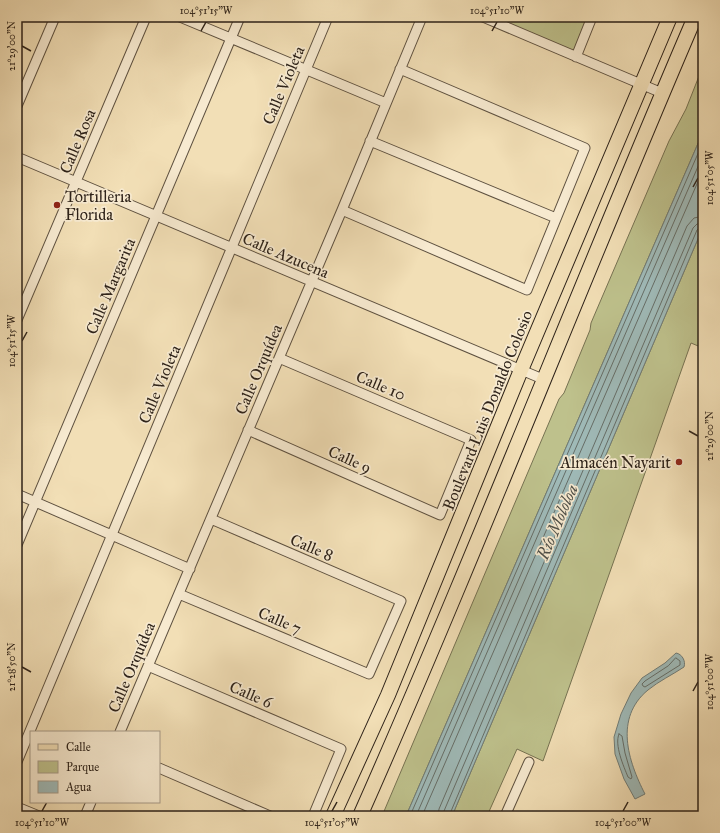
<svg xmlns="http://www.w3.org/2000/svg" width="720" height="833" font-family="'IM FELL Great Primer',serif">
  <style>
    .green { fill: #bec18c; stroke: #767252 }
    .water { fill: #9fbab8; stroke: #717d78 }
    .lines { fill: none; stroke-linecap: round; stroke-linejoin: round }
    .shore { stroke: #666e68; stroke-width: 1 }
    .minor-casing { stroke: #5e5140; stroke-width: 11 }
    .primary-casing { stroke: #2d2219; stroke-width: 16 }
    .minor { stroke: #f7ead0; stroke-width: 9 }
    .primary { stroke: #f2dfb6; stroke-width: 14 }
    .ticks { fill: none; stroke: #2d2219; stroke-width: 1.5 }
    .poi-dot { fill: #8f2418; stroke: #f7ead0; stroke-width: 1.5 }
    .labels { text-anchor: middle; stroke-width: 3.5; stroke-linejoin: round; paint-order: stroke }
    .street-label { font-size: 16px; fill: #2d2219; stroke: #f7ead0 }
    .poi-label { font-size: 16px; fill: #2d2219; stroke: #f7ead0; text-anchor: start }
    .water-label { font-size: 17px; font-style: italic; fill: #4f5049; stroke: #f7ead0 }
    .neatline { fill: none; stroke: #2d2219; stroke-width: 1.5 }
    .ticks-label { font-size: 10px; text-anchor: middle; fill: #2d2219 }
  </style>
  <rect width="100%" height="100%" fill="#f2dfb6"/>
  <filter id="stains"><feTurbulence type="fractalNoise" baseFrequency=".005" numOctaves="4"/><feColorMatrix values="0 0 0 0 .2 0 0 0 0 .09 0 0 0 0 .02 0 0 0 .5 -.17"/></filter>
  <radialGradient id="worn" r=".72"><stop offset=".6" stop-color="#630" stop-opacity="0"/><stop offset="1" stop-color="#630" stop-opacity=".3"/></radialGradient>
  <path class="green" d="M511,17H592L576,57L507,27Z
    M703,66V132L406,816H382L559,399L564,393L590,330L591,323L669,141L686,109Z
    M703,227V348L691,343L543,761L517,749L487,816H452Z"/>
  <path class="water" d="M703,132V227L452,816H406Z
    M676,653C682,654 686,661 684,667C672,675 659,681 648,690C614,718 628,761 645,794L635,799L624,779L615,754L614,737L621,714L631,693L642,678L665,663Z"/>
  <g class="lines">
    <path class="shore" d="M676,658L680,661V665L645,687L643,686L642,684L645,681L668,666Z
      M619,734L622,736L625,753L632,777L631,779L628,777C624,767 614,745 619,734Z
      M410,816L703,142
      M416,816L703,155
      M422,816L703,170
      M438,816L439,809L687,226L694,218L703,216
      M444,816V811L693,228L697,224L703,222
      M449,816L697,230L699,228L703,227"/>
    <g class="minor-casing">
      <path id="minor" d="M180,17L386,103
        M483,17L662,93
        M576,57L592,17
        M17,106L55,17
        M370,141L556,218
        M17,157L545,380
        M342,210L527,290L585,148L400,69
        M17,320L146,17
        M248,430L440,515L471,440L279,358
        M17,494L190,569
        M17,545L240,17
        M179,594L369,674L401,601L211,519
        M148,666L341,749L313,816
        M120,732L342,210L422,17
        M17,762L328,17
        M159,768L270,816
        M17,807L39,816
        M85,816L91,802
        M505,816L529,762"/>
    </g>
    <g class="primary-casing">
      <path id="primary" d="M333,816L388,695L521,370L670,17
        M360,816C477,552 581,282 695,17"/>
    </g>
    <use href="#minor" class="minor"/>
    <use href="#primary" class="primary"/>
  </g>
  <path class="ticks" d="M201,31L206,22M492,31L497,22M22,46L31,51M693,187L698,178M22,341L27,332M689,431L698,436M22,667L31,672M693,691L698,682M42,811L47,802M332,811L337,802M623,811L628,802"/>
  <g class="poi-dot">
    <circle cx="57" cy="205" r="4"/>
    <circle cx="679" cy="462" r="4"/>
  </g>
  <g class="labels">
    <g class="street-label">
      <text transform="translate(283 85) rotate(-67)" y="6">Calle Violeta</text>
      <text transform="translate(77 141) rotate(-67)" y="6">Calle Rosa</text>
      <text transform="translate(286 255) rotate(23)" y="6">Calle Azucena</text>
      <text transform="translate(110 286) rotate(-67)" y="6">Calle Margarita</text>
      <text transform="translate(258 369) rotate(-67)" y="6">Calle Orquídea</text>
      <text transform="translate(159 384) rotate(-67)" y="6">Calle Violeta</text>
      <text transform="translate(381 385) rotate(23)" y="6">Calle 10</text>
      <text transform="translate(487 410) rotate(-68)" y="6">Boulevard Luis Donaldo Colosio</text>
      <text transform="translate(350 459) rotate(24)" y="6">Calle 9</text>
      <text transform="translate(312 547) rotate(23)" y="6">Calle 8</text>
      <text transform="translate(280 620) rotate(23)" y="6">Calle 7</text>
      <text transform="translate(131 667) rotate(-67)" y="6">Calle Orquídea</text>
      <text transform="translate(251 694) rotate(23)" y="6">Calle 6</text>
    </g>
    <g class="poi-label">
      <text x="65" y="202">Tortilleria<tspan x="65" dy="18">Florida</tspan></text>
      <text x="671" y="468" text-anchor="end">Almacén Nayarit</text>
    </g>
    <g class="water-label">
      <text transform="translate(557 522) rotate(-67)" y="6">Río Mololoa</text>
    </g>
  </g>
  <rect width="720" height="833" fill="none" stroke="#f2dfb6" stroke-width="44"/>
  <rect x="30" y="731" width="130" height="72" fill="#f7ead0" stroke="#a69a87"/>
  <rect x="38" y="744" width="20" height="6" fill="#f2dfb6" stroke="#a69a87"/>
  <text x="66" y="751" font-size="12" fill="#2d2219">Calle</text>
  <rect x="38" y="761" width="20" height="12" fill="#bec18c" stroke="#a69a87"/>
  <text x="66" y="771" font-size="12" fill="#2d2219">Parque</text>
  <rect x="38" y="781" width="20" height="12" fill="#9fbab8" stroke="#a69a87"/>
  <text x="66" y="791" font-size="12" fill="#2d2219">Agua</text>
  <rect x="22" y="22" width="676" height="789" class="neatline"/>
  <g class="ticks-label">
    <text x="206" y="14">104°51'15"W</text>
    <text x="497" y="14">104°51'10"W</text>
    <text transform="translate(11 46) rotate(-90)" y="4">21°29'00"N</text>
    <text transform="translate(709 178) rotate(-90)" y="4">104°51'05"W</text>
    <text transform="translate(11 341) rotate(-90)" y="4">104°51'15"W</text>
    <text transform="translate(709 436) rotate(-90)" y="4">21°29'00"N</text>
    <text transform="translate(11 667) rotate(-90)" y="4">21°28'50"N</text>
    <text transform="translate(709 682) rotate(-90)" y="4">104°51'00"W</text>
    <text x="42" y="826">104°51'10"W</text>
    <text x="332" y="826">104°51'05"W</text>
    <text x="623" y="826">104°51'00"W</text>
  </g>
  <rect width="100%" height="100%" filter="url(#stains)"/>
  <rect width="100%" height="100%" fill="url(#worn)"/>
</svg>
